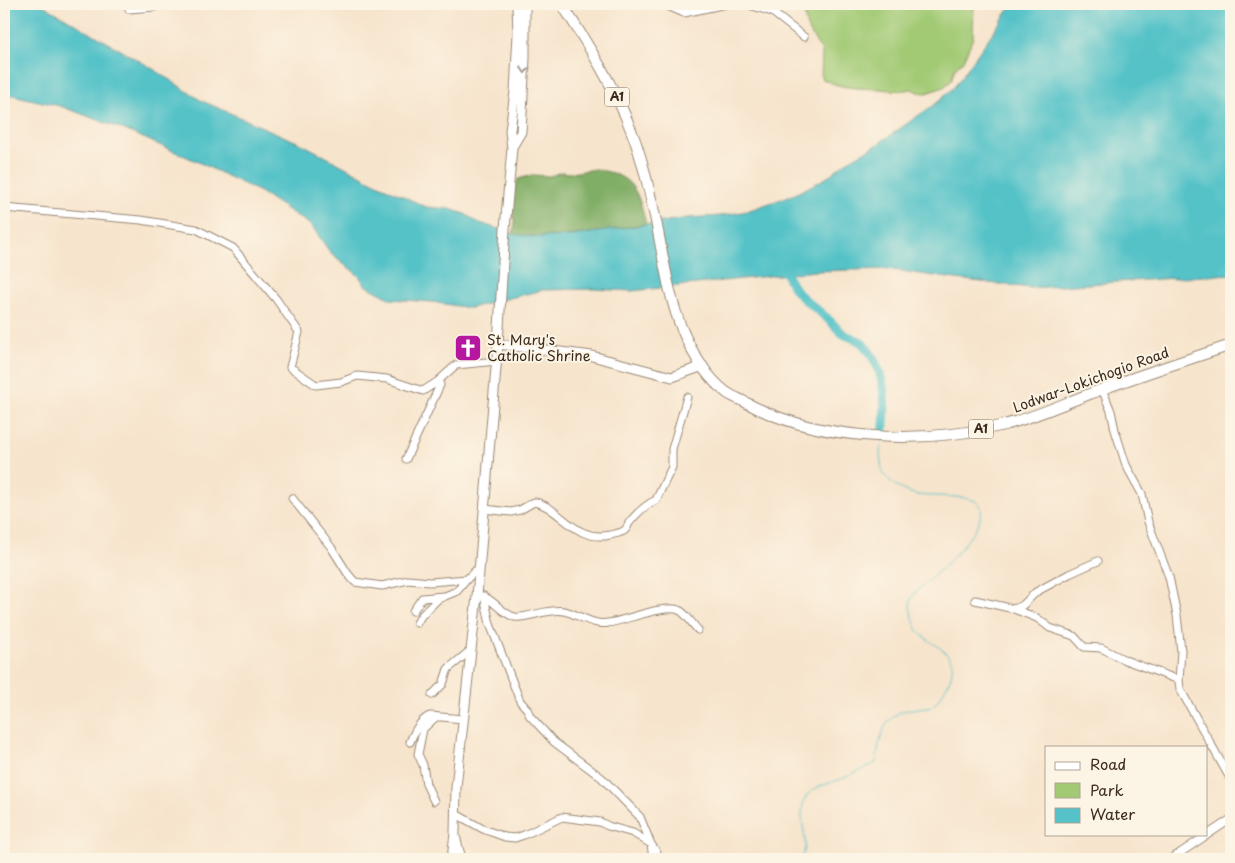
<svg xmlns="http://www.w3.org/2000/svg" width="1235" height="863" font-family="'Playpen Sans',sans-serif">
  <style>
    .green { fill: #a2ca75; stroke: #6e7a4a }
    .forest { fill: #81ae66; stroke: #5e6c42 }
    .water { fill: #54c2c8; stroke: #487673 }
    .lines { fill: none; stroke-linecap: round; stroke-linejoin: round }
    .stream { stroke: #54c2c8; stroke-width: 1 }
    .river { stroke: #54c2c8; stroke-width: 9 }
    .minor-casing { stroke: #998775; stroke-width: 9 }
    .major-casing { stroke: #998775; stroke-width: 11 }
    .highway-casing { stroke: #998775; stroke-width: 12 }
    .minor { stroke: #fff; stroke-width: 7 }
    .major { stroke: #fff; stroke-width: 9 }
    .highway { stroke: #fff; stroke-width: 10 }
    .oneway { stroke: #a79f9a }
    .labels { text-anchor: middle; stroke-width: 4; stroke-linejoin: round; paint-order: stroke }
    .shield { fill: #fcf5e5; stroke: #75675a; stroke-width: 1 }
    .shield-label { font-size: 12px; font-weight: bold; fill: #3b2a1e }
    .poi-label { font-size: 14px; fill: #3b2a1e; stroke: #fcf5e5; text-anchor: start }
    .street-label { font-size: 14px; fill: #3b2a1e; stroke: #fcf5e5 }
  </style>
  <rect width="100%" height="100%" fill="#fcf5e5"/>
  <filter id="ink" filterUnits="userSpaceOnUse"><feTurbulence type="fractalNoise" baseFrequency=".02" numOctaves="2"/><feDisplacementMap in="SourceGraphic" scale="10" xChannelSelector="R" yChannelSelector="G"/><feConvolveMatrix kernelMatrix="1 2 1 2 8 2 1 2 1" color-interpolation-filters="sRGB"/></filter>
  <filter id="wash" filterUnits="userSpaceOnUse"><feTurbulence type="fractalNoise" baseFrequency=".0096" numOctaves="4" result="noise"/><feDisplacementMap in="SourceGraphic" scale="20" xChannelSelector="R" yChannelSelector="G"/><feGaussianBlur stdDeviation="1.12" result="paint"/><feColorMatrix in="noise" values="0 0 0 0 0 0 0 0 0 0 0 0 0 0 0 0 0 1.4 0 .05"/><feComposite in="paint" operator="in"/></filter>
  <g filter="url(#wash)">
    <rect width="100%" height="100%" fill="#f7e4cc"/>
    <path class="green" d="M802,4H974L973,38L963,61L955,68L951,81L944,87L926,93L917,92L912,89C900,92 891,90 880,89C859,88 839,89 821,78L822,52L807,27Z"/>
    <path class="forest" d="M595,169C634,176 637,188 646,224C602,231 558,241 513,234L515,221L510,206L518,179L533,175L550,176L561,172L571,173Z"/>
    <path class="water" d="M4,4H41L150,67L202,101L304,145L373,182L426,207L450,209L465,214L477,222L513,234L534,237L571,236L688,218L721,216L747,211L793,195L826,178L846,162L875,146L938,102L955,86L1008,11L1015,4H1231V274L1031,288L948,278L887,269L815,271L632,291L594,289L542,290L470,308L432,302L391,299L365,285L359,276L330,252L311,225L260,192L194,160L125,130L60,106L4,93Z"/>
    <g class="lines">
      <path class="stream" d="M800,859C815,843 791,813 809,793C814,787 836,781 844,778C855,773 865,768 876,763C879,744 881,720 901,712C910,708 923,708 933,706C940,698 945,690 949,681C961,654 938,649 922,635C917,631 915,624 913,618C911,612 909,605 911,600C914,591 923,586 929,580C943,568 990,524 980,505C974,494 931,497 918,495C909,493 901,490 894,484C885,477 882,474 881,463C880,454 879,449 883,441"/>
      <path class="river" d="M781,266C787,274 791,285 797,292C807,303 819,310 829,320C833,323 836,328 840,331C846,338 856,337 863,344C886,368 887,404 883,435"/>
    </g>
  </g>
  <g filter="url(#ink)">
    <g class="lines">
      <g class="minor-casing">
        <path id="minor" d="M663,4L684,13L726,4
          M746,4L772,12L804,37
          M129,9L154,7L159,4
          M4,208L141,220L196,229L233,248L276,299L299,332L290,367L316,385L341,382L357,376L387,379L423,391L437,382L456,365L497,361
          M1102,389L1111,411L1115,430L1126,465L1142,494L1148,522L1169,577L1177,615L1181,651L1179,680L1180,689L1231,780
          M406,459L440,385L437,382
          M292,498L331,547L348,574L355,582L382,586L408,580L430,582L467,579L480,566
          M484,509L511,512L520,510L534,502C560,506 574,543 610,535C614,534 622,533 625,530C627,528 628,526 629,523C636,514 645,505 656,500L672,467V449L687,397
          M483,596C494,600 502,614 515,617C525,619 549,608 564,611C578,614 593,626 608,623C624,621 665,604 679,610C686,613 692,624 698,630
          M484,596L490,624L520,701L527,709L530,716L554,742L602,778L640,817L651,844L661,859
          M975,600L1014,609L1037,618L1050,628L1074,636L1084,647L1101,648L1125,660L1179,680
          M1014,609L1023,605L1036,592L1069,574L1098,561
          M413,611L422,598L443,596
          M417,623L421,616L438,599L457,591L467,579
          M432,695L443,684L448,669L471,650
          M410,742C414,732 420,720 430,716L463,719
          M434,801L426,784L423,765L418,754L423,729L436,717
          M456,814L483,829L505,837L515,838L524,835L562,817L600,822L608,826L633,833L651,844L653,859
          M456,836L462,859
          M1171,859L1231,819"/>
      </g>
      <g class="major-casing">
        <path id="major" d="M512,147L521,132L525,58V4
          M498,344L592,356L672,377L703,366
          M452,859L455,833L456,787L477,596L498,344L505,229L512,148L510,131L515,91L518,34L517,4"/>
      </g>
      <g class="highway-casing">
        <path id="highway" d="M562,4C587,44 614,85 631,130C640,152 646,176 651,199C662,242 666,294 684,334C693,354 708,379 726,392C731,396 737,398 743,401C816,442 920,444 1000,426C1034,418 1067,402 1100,390C1143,374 1187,360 1231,345"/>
      </g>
      <use href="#minor" class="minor"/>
      <use href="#major" class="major"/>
      <use href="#highway" class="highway"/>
    </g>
    <defs><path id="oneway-chevron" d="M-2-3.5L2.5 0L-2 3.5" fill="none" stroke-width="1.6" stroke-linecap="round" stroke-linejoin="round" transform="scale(1.25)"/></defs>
    <use class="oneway" href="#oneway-chevron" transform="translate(525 70) rotate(93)"/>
  </g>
  <defs>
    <g id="church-square" transform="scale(1.4375)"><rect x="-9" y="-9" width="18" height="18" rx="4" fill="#b5179e" stroke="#fcf5e5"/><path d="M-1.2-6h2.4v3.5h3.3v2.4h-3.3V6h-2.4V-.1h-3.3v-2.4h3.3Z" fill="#fff"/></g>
  </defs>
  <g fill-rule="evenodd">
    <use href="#church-square" x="468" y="348"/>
  </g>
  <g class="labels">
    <g class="shield">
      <rect x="604.5" y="87.5" width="25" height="19" rx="4"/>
      <rect x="968.5" y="419.5" width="25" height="19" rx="4"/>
    </g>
    <g class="shield-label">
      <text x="617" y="101">A1</text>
      <text x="981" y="433">A1</text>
    </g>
    <g class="poi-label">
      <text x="487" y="345">St. Mary's<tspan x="487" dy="16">Catholic Shrine</tspan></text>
    </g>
    <g class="street-label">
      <text transform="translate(1091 380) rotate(-20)" y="5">Lodwar-Lokichogio Road</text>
    </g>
  </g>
  <rect width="1235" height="863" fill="none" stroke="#fcf5e5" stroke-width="20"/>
  <rect x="1045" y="746" width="162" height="90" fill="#fcf5e5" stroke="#afa495"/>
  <rect x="1055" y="762" width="25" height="8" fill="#ffffff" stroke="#afa495"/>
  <text x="1090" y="770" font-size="15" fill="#3b2a1e">Road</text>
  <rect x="1055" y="783" width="25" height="15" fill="#a2ca75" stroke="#afa495"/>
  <text x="1090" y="796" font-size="15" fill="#3b2a1e">Park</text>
  <rect x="1055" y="808" width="25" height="15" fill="#54c2c8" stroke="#afa495"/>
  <text x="1090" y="820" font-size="15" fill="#3b2a1e">Water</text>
</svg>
